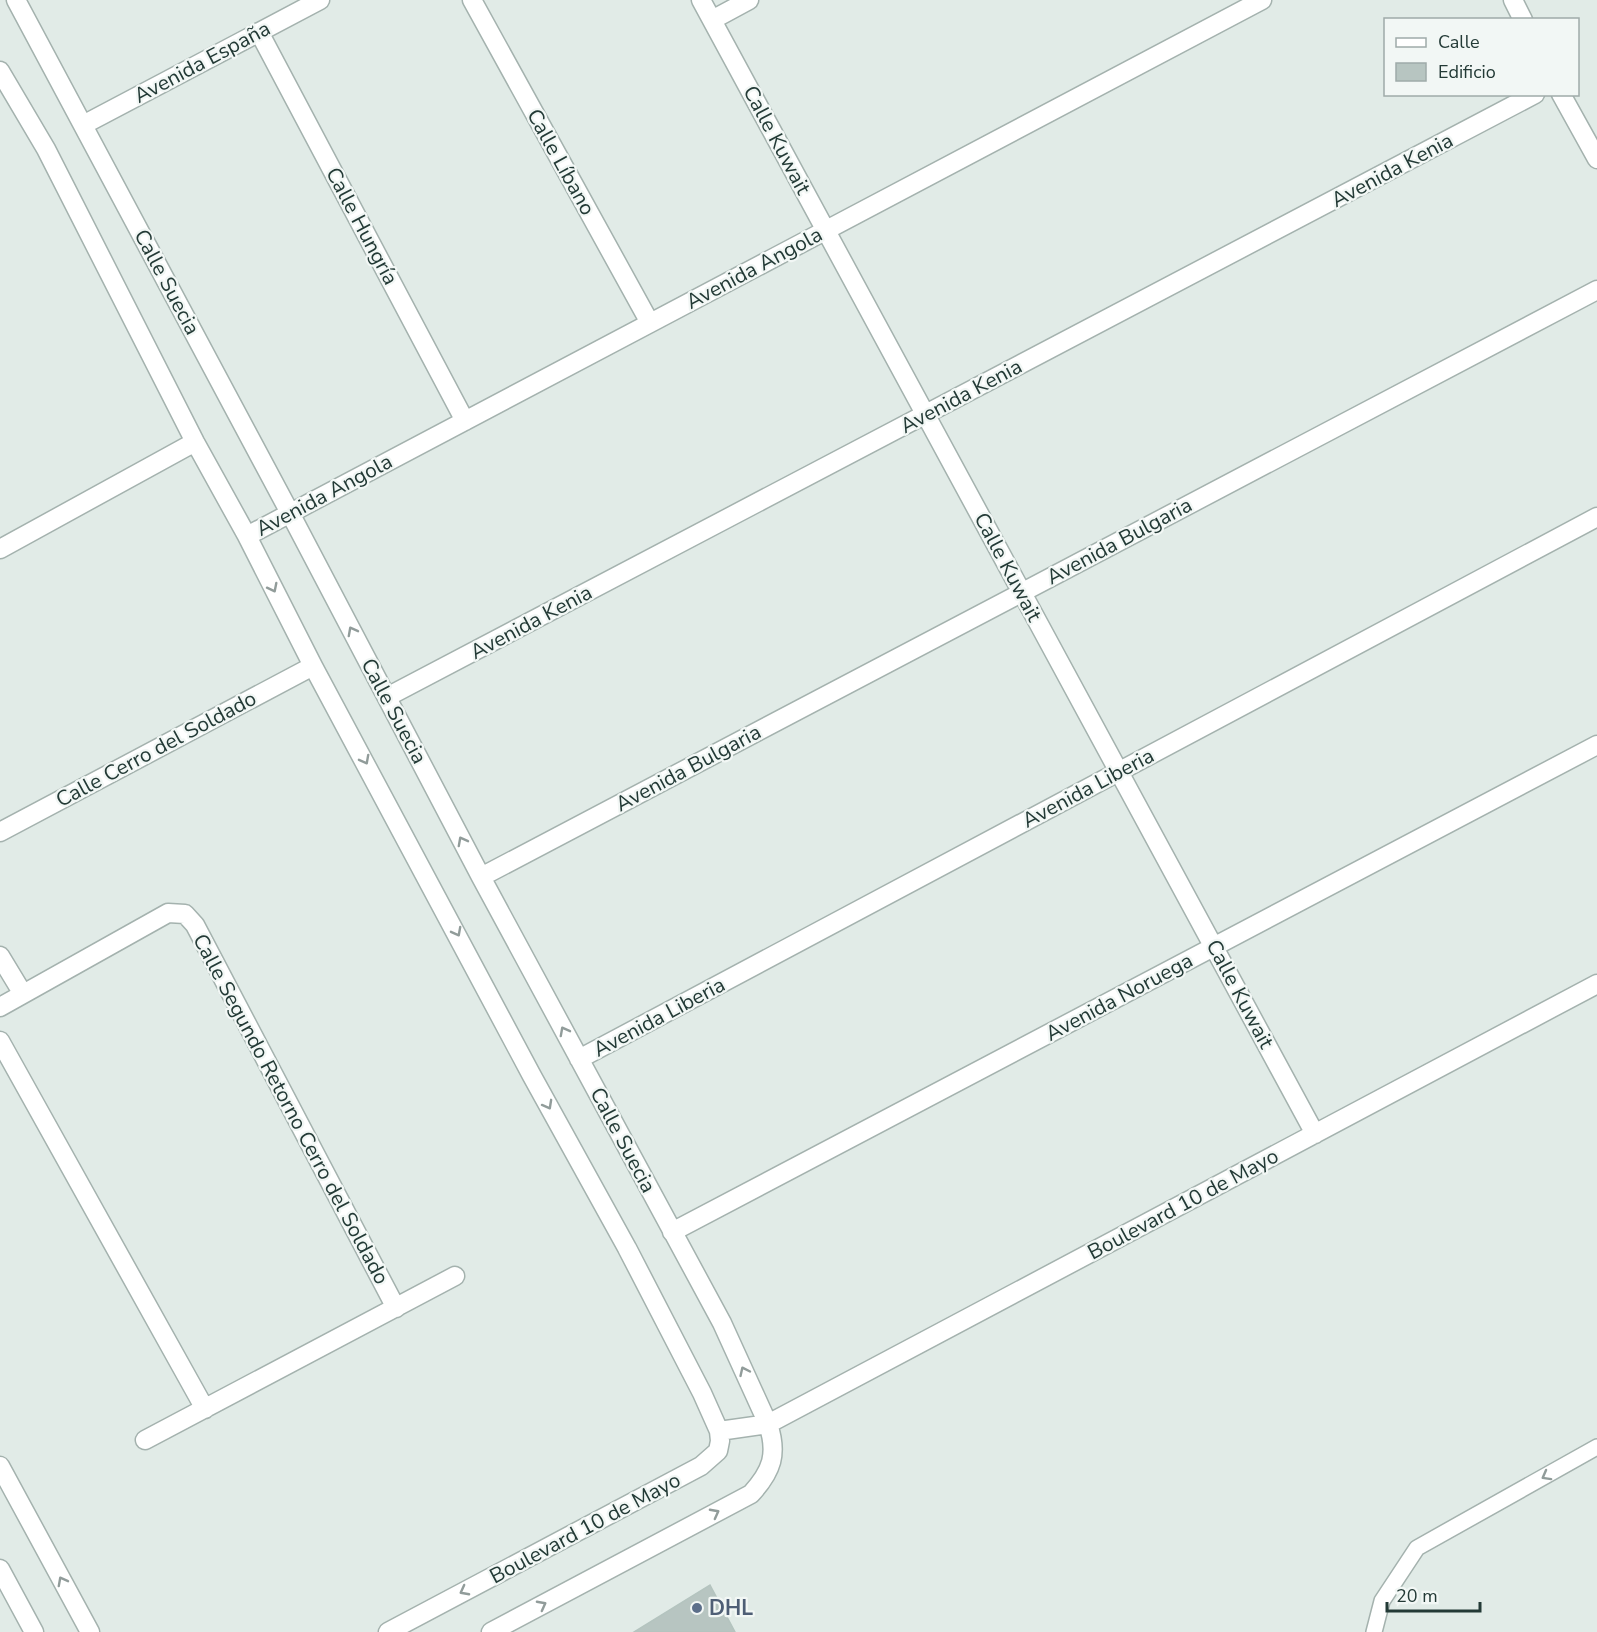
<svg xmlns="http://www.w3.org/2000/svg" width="1597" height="1632" font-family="'Nunito Sans',sans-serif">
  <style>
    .building { fill: #b7c5c1; stroke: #b4c4bf; stroke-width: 1.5 }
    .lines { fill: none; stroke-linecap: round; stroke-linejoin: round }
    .service-casing { stroke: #a4b2ae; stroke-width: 18 }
    .minor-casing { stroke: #a4b2ae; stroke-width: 21 }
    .service { stroke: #fff; stroke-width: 15 }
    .minor { stroke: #fff; stroke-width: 18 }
    .oneway { stroke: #919c9a }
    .service-dot { fill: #5c6f8a; stroke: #f2f7f5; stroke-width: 2 }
    .labels { text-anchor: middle; stroke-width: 4.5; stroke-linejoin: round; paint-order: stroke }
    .street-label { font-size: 21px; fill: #233a36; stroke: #f2f7f5 }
    .service-label { font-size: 21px; font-weight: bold; fill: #4e5e75; stroke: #f2f7f5; text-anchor: start }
  </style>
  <rect width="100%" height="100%" fill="#e1ebe7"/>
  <path class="building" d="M710,1585L735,1632H634Z"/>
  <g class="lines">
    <g class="service-casing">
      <path id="service" d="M1374,1632L1382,1601L1417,1548L1597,1447"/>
    </g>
    <g class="minor-casing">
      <path id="minor" d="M16,0L290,513L481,877L722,1323L768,1424C778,1454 772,1471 751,1494L491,1632
        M472,0L650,323
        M701,0L1315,1134
        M1513,0L1523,20
        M712,20L749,0
        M259,32L465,421
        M0,71L46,149L195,442L247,536L313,666L532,1076L627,1248L702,1393L719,1431L720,1441L718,1451L701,1466L388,1632
        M1561,94L1597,159
        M83,125L320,0
        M247,536L1262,0
        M0,549L195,442
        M387,697L1535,94
        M0,832L313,666
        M481,877L1597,290
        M0,956L23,994
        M0,1007L168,913L185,914L195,925L396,1308
        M0,1041L205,1409
        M579,1059L1597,517
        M672,1232L1597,745
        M719,1431L768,1424L1597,984
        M145,1440L455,1276
        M0,1466L90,1632
        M0,1569L34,1632"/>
    </g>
    <use href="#service" class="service"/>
    <use href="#minor" class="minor"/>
  </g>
  <defs><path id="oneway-chevron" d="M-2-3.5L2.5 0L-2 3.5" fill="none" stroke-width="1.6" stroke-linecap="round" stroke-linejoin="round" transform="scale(1.5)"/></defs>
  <g class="oneway">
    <use href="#oneway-chevron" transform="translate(273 588) rotate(63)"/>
    <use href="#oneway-chevron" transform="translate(352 631) rotate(-118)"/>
    <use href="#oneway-chevron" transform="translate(365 760) rotate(62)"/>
    <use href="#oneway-chevron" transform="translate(462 841) rotate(-118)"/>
    <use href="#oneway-chevron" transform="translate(457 932) rotate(62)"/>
    <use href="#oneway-chevron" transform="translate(564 1031) rotate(-118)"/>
    <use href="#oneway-chevron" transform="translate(548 1105) rotate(61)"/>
    <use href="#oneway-chevron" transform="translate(744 1371) rotate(-115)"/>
    <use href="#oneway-chevron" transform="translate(1546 1476) rotate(151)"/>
    <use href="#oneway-chevron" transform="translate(715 1513) rotate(-28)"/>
    <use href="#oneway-chevron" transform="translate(62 1581) rotate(-118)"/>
    <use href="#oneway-chevron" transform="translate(464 1591) rotate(152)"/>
    <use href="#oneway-chevron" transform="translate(542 1605) rotate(-28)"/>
  </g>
  <circle class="service-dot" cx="697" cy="1608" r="6"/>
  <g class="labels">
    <g class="street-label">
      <text transform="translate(202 62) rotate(-28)" y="7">Avenida España</text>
      <text transform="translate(777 140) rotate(62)" y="7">Calle Kuwait</text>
      <text transform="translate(561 162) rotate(61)" y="7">Calle Líbano</text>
      <text transform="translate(1392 170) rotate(-28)" y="7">Avenida Kenia</text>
      <text transform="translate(362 226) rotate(62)" y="7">Calle Hungría</text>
      <text transform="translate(754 268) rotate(-28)" y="7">Avenida Angola</text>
      <text transform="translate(167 282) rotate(62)" y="7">Calle Suecia</text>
      <text transform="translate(961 396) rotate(-28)" y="7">Avenida Kenia</text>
      <text transform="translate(324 495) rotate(-28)" y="7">Avenida Angola</text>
      <text transform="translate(1119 541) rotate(-28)" y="7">Avenida Bulgaria</text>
      <text transform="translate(1008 567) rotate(62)" y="7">Calle Kuwait</text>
      <text transform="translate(531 622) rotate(-28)" y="7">Avenida Kenia</text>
      <text transform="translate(394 711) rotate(62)" y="7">Calle Suecia</text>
      <text transform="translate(156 749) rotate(-28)" y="7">Calle Cerro del Soldado</text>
      <text transform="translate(688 768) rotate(-28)" y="7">Avenida Bulgaria</text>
      <text transform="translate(1088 788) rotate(-28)" y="7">Avenida Liberia</text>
      <text transform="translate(1240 994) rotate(62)" y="7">Calle Kuwait</text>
      <text transform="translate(1119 997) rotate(-28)" y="7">Avenida Noruega</text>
      <text transform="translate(659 1017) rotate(-28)" y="7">Avenida Liberia</text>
      <text transform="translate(291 1109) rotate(62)" y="7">Calle Segundo Retorno Cerro del Soldado</text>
      <text transform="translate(623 1140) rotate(62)" y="7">Calle Suecia</text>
      <text transform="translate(1183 1204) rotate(-28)" y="7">Boulevard 10 de Mayo</text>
      <text transform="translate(585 1528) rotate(-28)" y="7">Boulevard 10 de Mayo</text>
    </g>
    <g class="service-label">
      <text x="709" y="1615">DHL</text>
    </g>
  </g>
  <rect x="1384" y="18" width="195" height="78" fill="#f2f7f5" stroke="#9faba9" stroke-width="1.5"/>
  <rect x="1396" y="38" width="30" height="9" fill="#ffffff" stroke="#9faba9" stroke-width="1.5"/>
  <text x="1438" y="48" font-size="18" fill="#233a36">Calle</text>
  <rect x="1396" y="63" width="30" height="18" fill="#b7c5c1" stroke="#9faba9" stroke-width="1.5"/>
  <text x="1438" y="78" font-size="18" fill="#233a36">Edificio</text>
  <path d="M1387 1602v9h93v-9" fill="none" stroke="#233a36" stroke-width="3"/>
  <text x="1396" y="1602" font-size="18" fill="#233a36" stroke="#f2f7f5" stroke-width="4.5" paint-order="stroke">20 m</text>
</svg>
